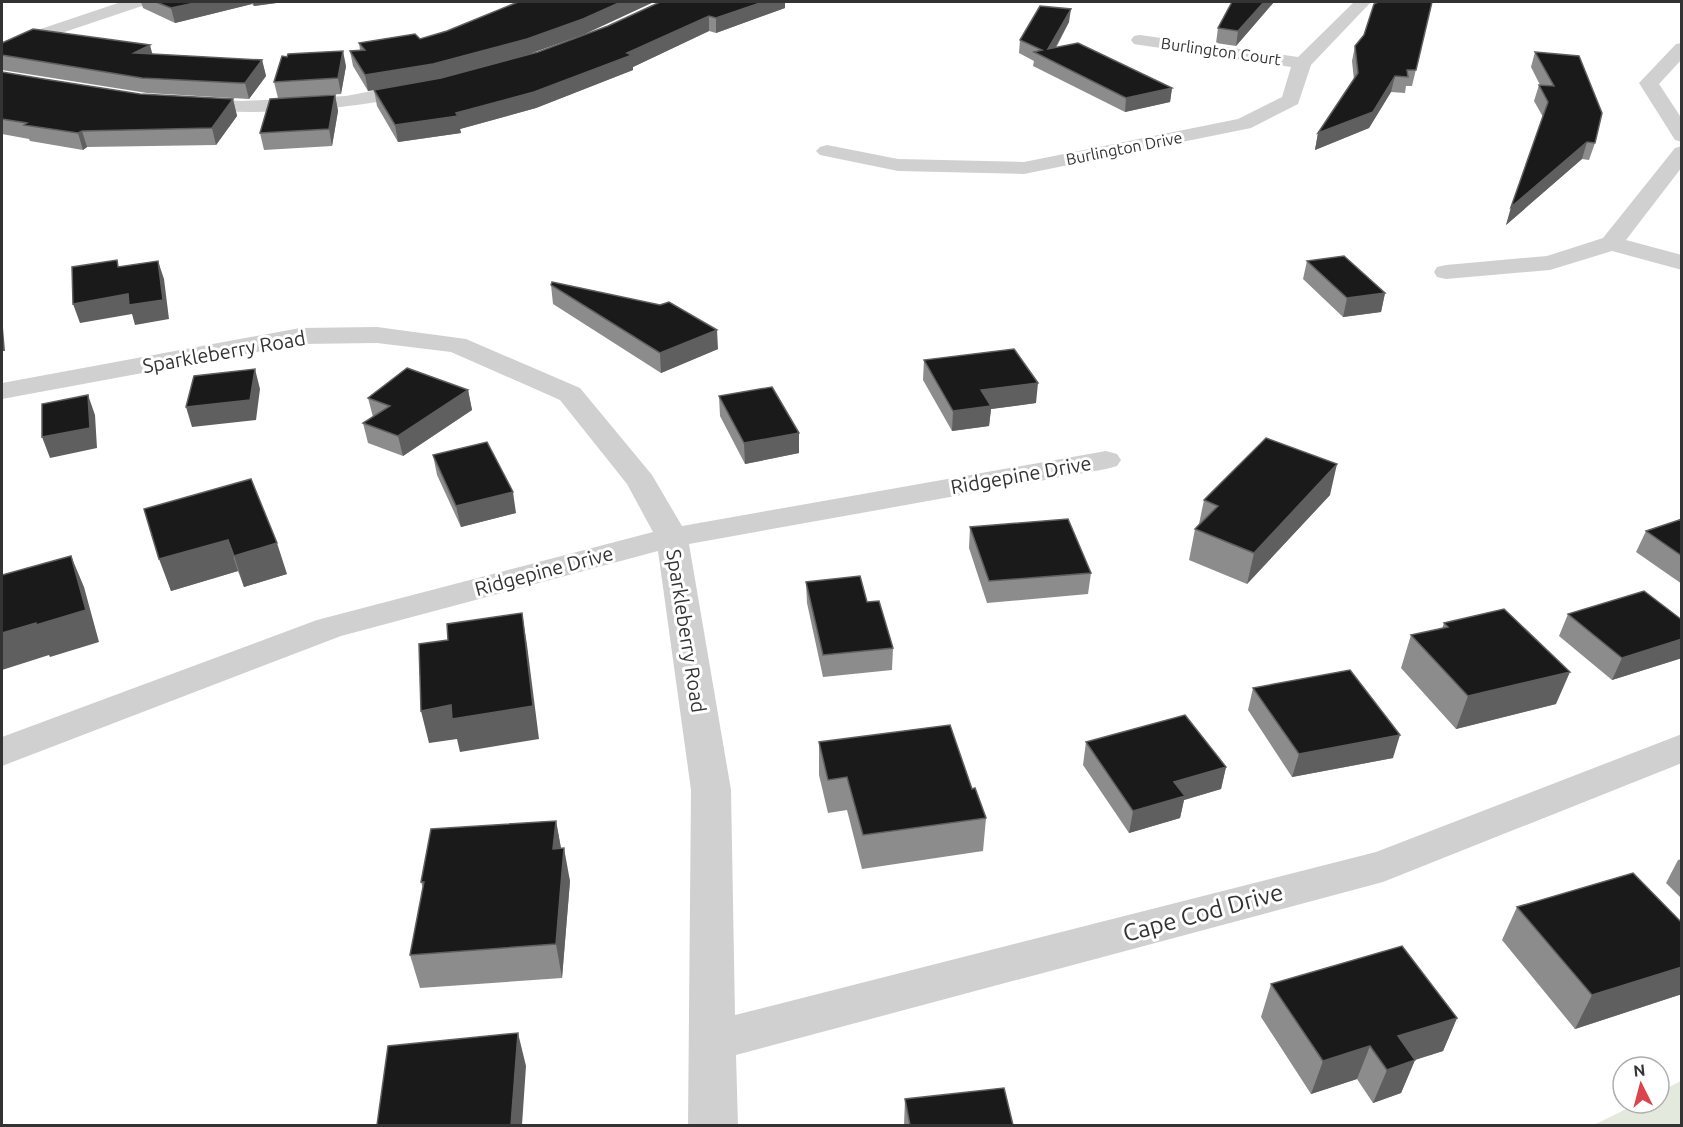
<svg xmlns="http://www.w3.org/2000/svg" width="1683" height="1127" font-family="Ubuntu,sans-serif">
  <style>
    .green { fill: #e3e9dd }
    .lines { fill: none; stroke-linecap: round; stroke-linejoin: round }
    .street { fill: #d0d0d0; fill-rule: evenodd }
    .wall { fill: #8c8c8c }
    .shaded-wall { fill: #5f5f5f }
    .building { fill: #1a1a1a; stroke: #5f5f5f; stroke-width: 1.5 }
    .labels { text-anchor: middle; stroke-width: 6; stroke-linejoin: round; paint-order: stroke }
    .far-street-label { font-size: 16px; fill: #333; stroke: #fff }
    .street-label { font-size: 20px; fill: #333; stroke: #fff }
    .near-street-label { font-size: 24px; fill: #333; stroke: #fff }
  </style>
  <rect width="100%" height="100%" fill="#fff"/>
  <path class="green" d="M1681,1081V1125H1594L1638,1103H1659V1092Z"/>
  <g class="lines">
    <path class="street" d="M121,2H144L142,6L2,53V42Z
      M1354,2H1371L1311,65L1298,104L1251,128L1024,174L898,171L820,155L816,151L820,147L827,145L898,159L1024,162L1238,119L1282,97L1291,67L1140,45L1134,44L1131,40L1134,36L1140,35L1298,57Z
      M1682,43V59L1659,84L1682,119V142L1675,140L1639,83L1676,44Z
      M419,82L426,84L429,88L426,92C349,111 269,115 190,110L183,108L180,104L183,100L190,98L242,101L346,96Z
      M1682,146V167L1626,240L1682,255V270L1612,251L1550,270L1446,279L1437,277L1434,272L1437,267L1446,265L1547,256L1603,238L1675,148Z
      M377,327L466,339L580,388L652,475L682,526L1106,451L1117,454L1121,460L1117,466L1106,469L689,544L731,790L735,1015L1376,852L1682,734V763L1383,882L736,1055L738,1126H688L691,790L658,551L341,636L2,766V737L317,620L653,532L627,484L560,400L451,352L377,343L300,344L2,399V383L300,328Z"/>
  </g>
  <path class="wall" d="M141,2H284L254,6L252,4L175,23L143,8Z
    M1232,2H1274L1236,46L1216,43L1218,28Z
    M1432,2L1412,86H1406L1405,93L1391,92L1369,128L1315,150L1318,133L1354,80L1352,61L1355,46Z
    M785,8L716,33L709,31L633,67V70L536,108L460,129L461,133L398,142L377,106L374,90L368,91L353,66L350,51L360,50L359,43L420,39L585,34L529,54L538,52L608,26Z
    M1069,22L1056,48L1172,88L1170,102L1125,112L1033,66L1034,61L1019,53L1020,40Z
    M2,43L152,54L262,60L266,76L249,99L147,93L2,70V71Z
    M1535,52L1595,143L1589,160L1582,159L1506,225L1543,117L1534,101L1539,85H1540L1531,67Z
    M287,57L346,66L341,94L301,97L335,95L338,111L332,146L264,150L260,133L278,98L274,82Z
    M2,72L44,79L140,94L233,99L237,116L216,145L87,147L83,150L30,141L29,139L2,134Z
    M1307,261L1385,293L1381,312L1343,317L1303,279Z
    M551,285L718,349L661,373L553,304Z
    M924,360L1036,403L991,409L989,426L952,431L923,380Z
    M468,390L472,410L403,456L368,443L363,423L373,417L368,398Z
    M719,396L799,433V453L745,464L720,416Z
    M433,455L516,513L461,527L437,475Z
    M1330,495L1247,584L1189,560L1195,529L1199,524L1204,500Z
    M144,509L287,574L244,587L238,571L171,591Z
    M1682,519V584L1636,552L1646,531Z
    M970,527L1091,573L1088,594L987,603L969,548Z
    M806,582L867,602L893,648L892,670L823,677L807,603Z
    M1568,614L1682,620V658L1612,680L1559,636Z
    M1444,623L1556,704L1456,729L1401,668L1411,635L1442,629Z
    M1253,688L1393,758L1292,777L1248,710Z
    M819,742L972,789L986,818L983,851L862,869L847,810L828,813L819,775Z
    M1086,742L1226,767L1221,789L1184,800L1180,818L1129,833L1083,765Z
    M556,821L561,848L570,881L562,978L420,988L410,955L423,888L421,882Z
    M1682,859V899L1666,883L1678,860Z
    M1517,907L1682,923V994L1575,1029L1502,940Z
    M1271,984L1457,1018L1443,1051L1415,1060L1401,1093L1373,1103L1357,1079L1311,1094L1261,1017Z
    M905,1099L1013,1125H904Z"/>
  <path class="shaded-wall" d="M199,2H251L252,4L175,23L171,8Z
    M253,2H284L254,6Z
    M621,2H654L585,34L529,54L436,79L368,91L365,75Z
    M763,2H785V8L716,33V18Z
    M1264,2H1274L1236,46L1238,31Z
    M1071,9L1069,22L1049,59L1048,49Z
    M709,16V31L633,67V70L536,108L460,129L461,133L398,142L395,125L456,113L627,53Z
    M150,45L154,60L134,53Z
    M343,51L346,66L341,94L338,78Z
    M262,60L266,76L249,99L245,83Z
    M1395,76L1391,92L1369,128L1315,150L1318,133Z
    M1172,88L1170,102L1125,112L1126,98Z
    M335,95L338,111L332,146L329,129Z
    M233,99L237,116L216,145L212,128Z
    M82,131L87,147L83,150L78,133Z
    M1587,142L1582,159L1506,225L1511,207Z
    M158,261L164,279L169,319L135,325L132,314L80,323L73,304Z
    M1385,293L1381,312L1343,317L1347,298Z
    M2,316L5,351H2Z
    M717,330L718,349L661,373L660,353Z
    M255,369L260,389L256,420L192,427L186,407Z
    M1038,383L1036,403L991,409L989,426L952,431L953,411L981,390Z
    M468,390L472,410L403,456L398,436Z
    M88,395L95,415L97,448L50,458L42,437Z
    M799,433V453L745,464L744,443Z
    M1337,464L1330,495L1247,584L1254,553Z
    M513,492L516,513L461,527L456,506Z
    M228,540L238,571L171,591L159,559Z
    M277,543L287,574L244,587L234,556Z
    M71,556L84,587L99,642L50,657L49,655L2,670V633Z
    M522,613L527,645L539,739L460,752L457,739L429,743L421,711Z
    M1682,639V658L1612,680L1622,658Z
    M1570,672L1556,704L1456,729L1468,696Z
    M1400,735L1393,758L1292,777L1299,754Z
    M1226,767L1221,789L1184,800L1180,818L1129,833L1133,811L1174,782Z
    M556,821L562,854L553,849Z
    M564,848L570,881L562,978L556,944Z
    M1682,967V994L1575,1029L1592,995Z
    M1457,1018L1443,1051L1386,1069L1398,1036Z
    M518,1033L526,1066L522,1125H511Z
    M1370,1046L1357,1079L1311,1094L1323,1061Z
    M1415,1060L1401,1093L1373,1103L1387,1070Z"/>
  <path class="building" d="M156,2H199L171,8Z
    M518,2H621L583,19L527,39L433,64L365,75L350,51L365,50L359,43L415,34L420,39L447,31Z
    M660,2H763L716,18L709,16L627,53L632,55L534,92L456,113L458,116L395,125L374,90L441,78L538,52L608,26Z
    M1232,2H1264L1238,31L1218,28Z
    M1378,2H1432L1416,70H1407L1408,77L1395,76L1373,112L1318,133L1358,73L1355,46L1364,35L1374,4Z
    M1040,6L1071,9L1048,49L1078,43L1172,88L1126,98L1034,52L1042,50L1020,40Z
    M33,29L150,45L134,53L262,60L245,83H240L142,78L2,55V43Z
    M343,51L338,78L274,82L282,56L287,57L288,54Z
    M1535,52L1579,56L1602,113L1595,143L1587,142L1511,207L1548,102L1539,85L1554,86Z
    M2,72L44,79L140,94L233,99L212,128L82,131L78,133L24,125L27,123L2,119Z
    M335,95L329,129L260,133L270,99Z
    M1344,256L1385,293L1347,298L1307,261Z
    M117,260L118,267L158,261L163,300L129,305L128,294L73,304L72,267Z
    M552,282L660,305L669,302L717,330L660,353L551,285Z
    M1014,349L1038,383L981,390L991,406L953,411L924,360Z
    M407,368L468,390L398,436L363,423L390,406L368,398Z
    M255,369L250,400L186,407L194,376Z
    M772,387L799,433L744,443L719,396Z
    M88,395L90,428L42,437V404Z
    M1266,438L1337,464L1254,553L1195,529L1218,506L1204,500Z
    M487,442L513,492L456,506L433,455Z
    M251,479L277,543L234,556L228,540L159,559L144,509Z
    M1068,519L1091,573L989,581L970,527Z
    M1682,519V556L1646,531Z
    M71,556L86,610L36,625V623L2,633V575Z
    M860,576L867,602L879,601L893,648L823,655L806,582Z
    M1644,591L1682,620V639L1622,658L1568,614Z
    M1504,609L1570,672L1468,696L1411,635L1448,627L1444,623Z
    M522,613L533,706L452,719L451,705L421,711L419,644L448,640L447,624Z
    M1350,670L1400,735L1299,754L1253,688Z
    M1185,715L1226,767L1174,782L1185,796L1133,811L1086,742Z
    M950,725L972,789L975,788L986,818L863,835L847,777L828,780L819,742Z
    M556,821L553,849L564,848L556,944L410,955L424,882H421L431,829Z
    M1633,873L1682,923V967L1592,995L1517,907Z
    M1402,946L1457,1018L1398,1036L1415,1060L1387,1070L1370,1046L1323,1061L1271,984Z
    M518,1033L511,1125H377L388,1046Z
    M1004,1088L1013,1125H910L905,1099Z"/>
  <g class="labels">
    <g class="far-street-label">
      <text transform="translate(1221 51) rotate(8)" y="6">Burlington Court</text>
      <text transform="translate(1124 148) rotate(-11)" y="6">Burlington Drive</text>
    </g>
    <g class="street-label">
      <text transform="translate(224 352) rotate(-10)" y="7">Sparkleberry Road</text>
      <text transform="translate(1021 475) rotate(-10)" y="7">Ridgepine Drive</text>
      <text transform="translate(544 571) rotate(-15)" y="7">Ridgepine Drive</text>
      <text transform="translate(686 631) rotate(81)" y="7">Sparkleberry Road</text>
    </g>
    <g class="near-street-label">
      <text transform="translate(1203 913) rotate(-15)" y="8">Cape Cod Drive</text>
    </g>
  </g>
  <rect width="1683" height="1127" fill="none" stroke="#333333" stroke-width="6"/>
  <g transform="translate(1641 1085) rotate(354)"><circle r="28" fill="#ffffff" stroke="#adadad" stroke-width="1.5"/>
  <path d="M0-4.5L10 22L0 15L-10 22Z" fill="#dc434c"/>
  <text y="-9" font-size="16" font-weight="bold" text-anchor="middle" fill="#333333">N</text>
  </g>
</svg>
